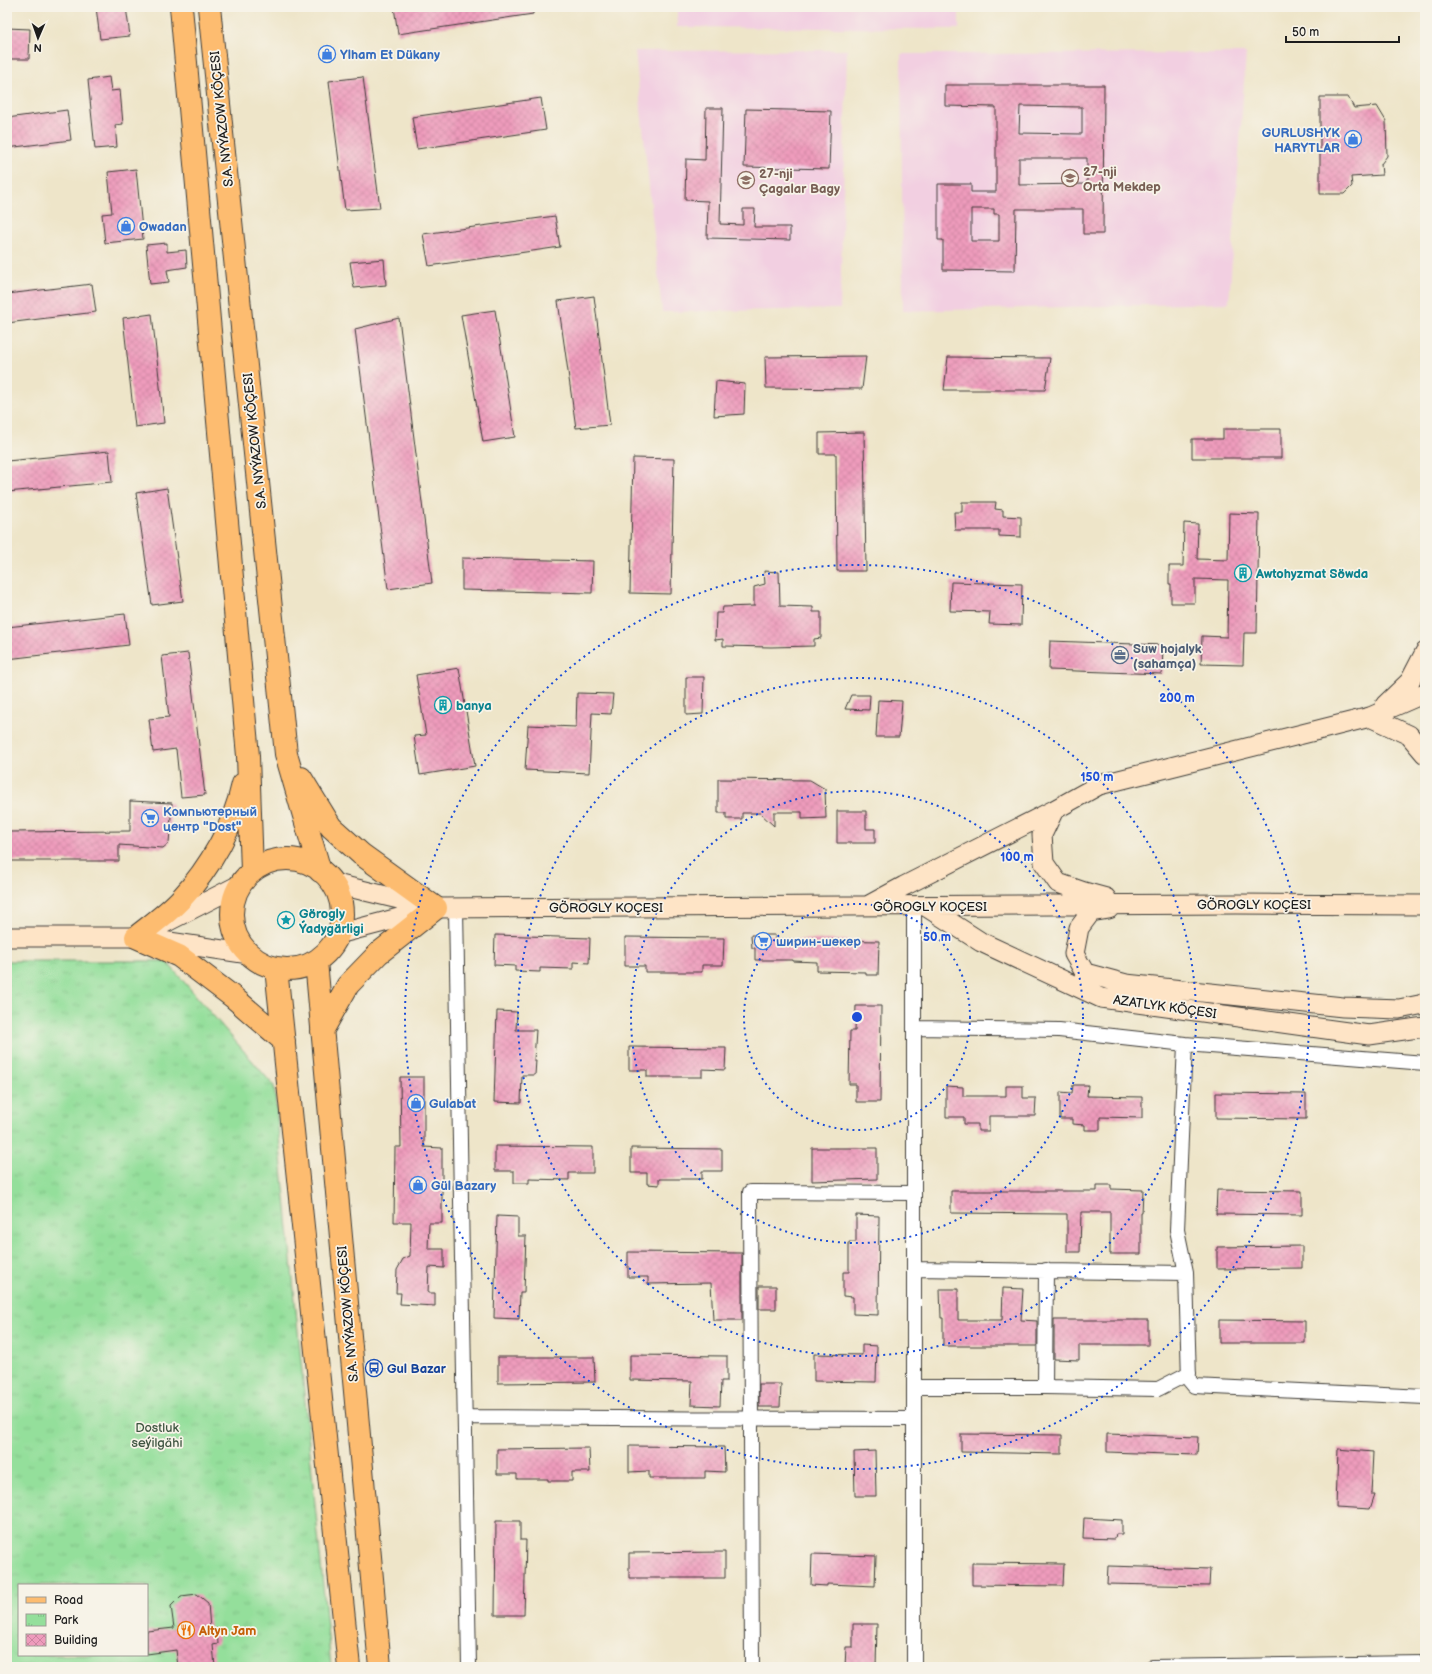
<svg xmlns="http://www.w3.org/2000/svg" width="1432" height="1674" font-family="'Balsamiq Sans',sans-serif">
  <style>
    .built { fill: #f2cfe1 }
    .park { fill: url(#park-tufts); stroke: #587e5c; fill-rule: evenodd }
    .building { fill: url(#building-cross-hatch); fill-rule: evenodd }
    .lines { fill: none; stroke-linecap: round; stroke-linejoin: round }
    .street-casing { stroke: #3c3a36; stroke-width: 16 }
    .secondary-casing { stroke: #3c3a36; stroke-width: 21 }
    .primary-casing { stroke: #3c3a36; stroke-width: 24 }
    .street { stroke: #fff; stroke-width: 14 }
    .secondary { stroke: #fee4c6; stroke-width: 19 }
    .primary { stroke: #fdbc70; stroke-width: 22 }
    .ring { fill: none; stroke: #1d4ed8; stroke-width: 2; stroke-dasharray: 2 4 }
    .labels { text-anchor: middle; stroke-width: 3.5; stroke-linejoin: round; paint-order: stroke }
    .shop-label { font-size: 13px; font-weight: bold; fill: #366cbe; stroke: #f7f3e8; text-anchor: start }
    .street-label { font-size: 13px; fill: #1c1c1c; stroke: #f7f3e8 }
    .education-label { font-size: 13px; font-weight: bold; fill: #785e54; stroke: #f7f3e8; text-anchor: start }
    .culture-label { font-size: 13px; font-weight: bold; fill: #0d838f; stroke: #f7f3e8; text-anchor: start }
    .service-label { font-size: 13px; font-weight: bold; fill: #4e5e75; stroke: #f7f3e8; text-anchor: start }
    .transit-label { font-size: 13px; font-weight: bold; fill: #164399; stroke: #f7f3e8; text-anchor: start }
    .park-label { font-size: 13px; fill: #405642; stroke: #f7f3e8 }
    .food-label { font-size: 13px; font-weight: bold; fill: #c56008; stroke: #f7f3e8; text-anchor: start }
    .centre { fill: #1d4ed8; stroke: #f7f3e8; stroke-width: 2 }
    .ring-label { font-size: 12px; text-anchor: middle; font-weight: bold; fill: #1d4ed8; stroke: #f7f3e8; stroke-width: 3.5; stroke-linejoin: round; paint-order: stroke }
  </style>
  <defs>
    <pattern id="park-tufts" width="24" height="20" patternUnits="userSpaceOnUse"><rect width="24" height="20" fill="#94df9b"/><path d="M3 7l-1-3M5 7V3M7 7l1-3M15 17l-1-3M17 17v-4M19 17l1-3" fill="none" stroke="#7fbf85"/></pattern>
    <pattern id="building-cross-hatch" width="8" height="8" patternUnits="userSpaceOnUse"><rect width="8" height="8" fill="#ee9bbc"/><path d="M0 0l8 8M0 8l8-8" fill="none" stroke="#cc85a1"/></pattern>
  </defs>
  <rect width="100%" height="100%" fill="#f7f3e8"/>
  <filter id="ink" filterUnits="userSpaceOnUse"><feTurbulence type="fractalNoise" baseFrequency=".025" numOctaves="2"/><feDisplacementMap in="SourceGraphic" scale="8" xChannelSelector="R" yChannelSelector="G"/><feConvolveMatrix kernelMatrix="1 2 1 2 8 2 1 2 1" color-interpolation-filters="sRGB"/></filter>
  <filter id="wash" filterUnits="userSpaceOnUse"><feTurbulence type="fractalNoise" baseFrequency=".012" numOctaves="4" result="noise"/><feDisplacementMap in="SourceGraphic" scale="16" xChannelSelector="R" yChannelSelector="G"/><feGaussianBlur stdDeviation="0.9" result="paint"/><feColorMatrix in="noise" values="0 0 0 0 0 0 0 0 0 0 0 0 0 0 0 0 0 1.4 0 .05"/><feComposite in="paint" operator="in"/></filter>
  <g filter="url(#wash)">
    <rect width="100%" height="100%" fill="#eee5c9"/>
    <path class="built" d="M677,7H959V29L677,27Z
      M847,50L840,309L662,312L635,51Z
      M1246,53L1229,303L903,311L901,54Z"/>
    <path class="park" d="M7,961H166L274,1086L331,1667H7ZM19,1585H147V1655H19Z"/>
    <g id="blocks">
      <path class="building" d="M96,7H126L130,36L100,39Z
        M394,7H533V14L398,34Z
        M7,28L30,29L29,59H7Z
        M109,77L111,91L120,90L123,124L115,125L117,147L95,149L88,80Z
        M363,77L380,208L345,210L329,81Z
        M945,85H1104L1103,234H1083V209H1016L1015,271L943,270V240H938V184H971V192H996V107L945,106ZM1020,106L1082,107V134L1019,133ZM1019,158H1087V184L1019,185ZM971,209H994V214H999V241H971Z
        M1320,97H1348L1354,108L1377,106L1386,121L1387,156L1381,164L1382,175L1351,177L1352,186L1344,194H1320Z
        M541,98L546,130L417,149L412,117Z
        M706,108H723L720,224L743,225V209H755L754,227H790V240L707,238L708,201L685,200L686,159L705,160Z
        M746,109L831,111L829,169L744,167Z
        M67,110L71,140L7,148V118Z
        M136,169L143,239L105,243L102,214L112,213L108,172Z
        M555,216L560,247L429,266L423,234Z
        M167,243V252L186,250L187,267L167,270L169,282L150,284L146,245Z
        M384,259L386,285L354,288L350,262Z
        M92,284L96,312L7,323V294Z
        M594,296L610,425L576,428L558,301Z
        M495,310L515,437L483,442L461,315Z
        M152,314L164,423L135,427L123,318Z
        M399,318L432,583L388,589L355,329Z
        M866,356L862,389L766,388L765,357Z
        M948,357L1050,358L1045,390H944Z
        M716,381L745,384L744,414L714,416Z
        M1223,429H1281V458H1192V439H1223Z
        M864,432L866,571H837L836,454H819V433Z
        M109,451L112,482L7,492V461Z
        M633,458L674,459L671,594L630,593Z
        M167,488L183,601L152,605L136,493Z
        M962,502H996L995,509L1003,510V516L1021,517V537L999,536V530H955L954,512H962Z
        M1229,513L1259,514L1257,633H1244L1243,665L1201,664L1202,636L1227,637L1228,580L1195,579V603H1171V584H1169V566H1183L1184,523L1198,524L1197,559L1228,560Z
        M462,558L593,561L592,593L462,590Z
        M764,571L779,572L780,606L813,607V612H821V638L814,639V646L771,647L723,646V639L715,640L716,613H722L723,607L754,606V587L765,584Z
        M951,582L1022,584L1021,625L989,624L990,612L950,611Z
        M125,614L129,645L7,659V627Z
        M1050,641L1163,645L1162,674L1049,670Z
        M188,653L205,795L181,797L176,749L153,752L149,719L169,717L162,656Z
        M459,668L475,766L420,775L414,736L426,735L416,675Z
        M686,677H704L703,714L686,715Z
        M577,693L613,694L611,714L592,713L589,773L525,770L528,725L576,727Z
        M851,695H870L869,710L845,709Z
        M878,700L902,701L899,737H876Z
        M718,779L810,780L825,789L826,818L802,819V812H774V826L760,813H742V819H726V813H718Z
        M130,801L172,803L169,843L163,848L119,845V861H7V832L130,831Z
        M837,811H866V829H875V843H837Z
        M495,935L590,938L589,963L573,962V969L540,968V972L515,971V966L494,965Z
        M751,935H775V939L879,941L878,975H866V972L817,971V962L793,961V960H755V948H752Z
        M625,937L724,938L723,965H702V972H645V966H625Z
        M856,1006H881L880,1102H856V1084H849L850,1031H855Z
        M497,1011L517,1012L516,1030H536L534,1060H536L535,1075H522L521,1103L494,1102Z
        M629,1047L726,1048L725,1070L702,1069V1077H647V1070H629Z
        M400,1077H424V1147L442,1148V1223H429L428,1249H444V1268L429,1267L428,1293H435V1306L400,1304L401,1293H396L397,1270L403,1259L410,1256L411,1222H394L395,1147H401Z
        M1073,1085H1088L1087,1096L1142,1097V1118L1100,1117V1130H1085V1125L1072,1124V1119H1060V1092L1072,1093Z
        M946,1086L963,1087V1096H1006V1086H1023V1098H1036L1035,1116H989V1131H978V1124H964V1117H946Z
        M1216,1093L1306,1094V1119L1216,1118Z
        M495,1146L593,1147V1173H569V1180L529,1179V1183H514V1171H495Z
        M631,1148L722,1149V1171H702V1179H659V1185L647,1184V1173H631Z
        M812,1148H877V1179L812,1181Z
        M1097,1185H1111V1189L1143,1190L1142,1213H1141V1254H1110V1212H1081L1080,1252H1067V1214L951,1213V1191H1097Z
        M1217,1190L1302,1191V1215L1216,1214Z
        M856,1215L879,1216L878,1315L853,1314V1297L843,1296V1272H849V1242H856Z
        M497,1216L518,1217V1236H526L524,1292H520L519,1319L494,1318Z
        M1302,1246V1268L1217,1269V1247Z
        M628,1252L742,1253V1320H713L711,1283L648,1284V1277H628Z
        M759,1286H776V1309H759Z
        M1003,1288L1023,1289L1021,1320L1037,1321V1346H943V1318H941L940,1289H958V1320H1002Z
        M1054,1320H1148V1345H1079V1360L1054,1359Z
        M1219,1320L1305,1321V1343H1219Z
        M862,1345L877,1346L876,1382L814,1381V1354L862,1355Z
        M630,1355L727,1356V1381H721L720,1406L691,1405L692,1381L630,1380Z
        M498,1357H594L595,1382L498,1383Z
        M759,1384H781L780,1407H759Z
        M961,1434L1062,1435V1454L961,1452Z
        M1107,1434L1198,1437L1197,1455L1107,1452Z
        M629,1446L724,1447L725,1472L705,1471V1478H649V1471L629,1472Z
        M589,1448L590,1472H572V1481H548V1479H517V1474H497V1449Z
        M1338,1449L1373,1452L1371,1494H1375L1370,1509L1336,1507Z
        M875,1451L876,1496H855L854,1452Z
        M1084,1518L1122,1520V1534H1116L1115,1539L1083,1538Z
        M496,1521H520V1540H526L524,1615H495Z
        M725,1552V1578H629V1553Z
        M812,1554L876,1556L875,1586L827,1584V1586L811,1585Z
        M972,1563L1064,1564L1063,1586L972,1585Z
        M1108,1566L1210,1569L1209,1586L1107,1584Z
        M197,1594L208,1603L210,1629H217L218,1644L213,1645L215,1667H178L176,1650L147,1654V1631L174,1628L171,1606L181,1596Z
        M853,1624H877L876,1667H845L846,1647H853Z"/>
    </g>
  </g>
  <g filter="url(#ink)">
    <use href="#blocks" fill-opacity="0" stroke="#3c3a36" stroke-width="1"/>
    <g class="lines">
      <g class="street-casing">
        <path id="street" d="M456,908L469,1667
          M914,1028L1059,1030L1185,1044L1425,1063
          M1185,1044L1177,1230L1186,1273L1189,1380L1194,1386L1425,1397
          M914,1269L1186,1273
          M914,1387H1045L1046,1270
          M1045,1387L1158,1389L1189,1373
          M465,1417C615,1419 764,1418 914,1419
          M752,1667L750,1192L914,1193
          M914,1667V906
          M1152,1667L1425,1663"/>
      </g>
      <g class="secondary-casing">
        <path id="secondary" d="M1385,705L1410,681L1425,652
          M1370,717L1409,735L1425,754
          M1054,810L1042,835L1044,863L1058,883L1084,892L1106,898
          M332,883L436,908L1236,904L1425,905
          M869,905L904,886L1054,810L1099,785L1370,717L1425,693
          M925,906L981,942L1101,998L1369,1035L1425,1027
          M1109,909L1091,912L1079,928L1074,954L1085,973L1126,984L1343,1007L1399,1009L1424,1004L1425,1002
          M157,927L239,885
          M338,934L433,909
          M7,937H136L249,954"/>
      </g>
      <g class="primary-casing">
        <path id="primary" d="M181,7L248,756L252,871
          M209,7L286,754L320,871
          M301,778L331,827L361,854L436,908L379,953L348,985L322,1031
          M243,784C234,826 210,868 181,899C168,913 151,925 136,937L179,956L233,997L284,1041
          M232 914a55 55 0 1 1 110 0a55 55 0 1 1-110 0Z
          M316,961L380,1667
          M276,968L349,1667"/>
      </g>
      <use href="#street" class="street"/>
      <use href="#secondary" class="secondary"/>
      <use href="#primary" class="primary"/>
    </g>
  </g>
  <g class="ring">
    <circle cx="857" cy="1017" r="113"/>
    <circle cx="857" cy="1017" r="226"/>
    <circle cx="857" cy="1017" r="339"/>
    <circle cx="857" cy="1017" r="452"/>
  </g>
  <defs>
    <g id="shop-ring" transform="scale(0.9)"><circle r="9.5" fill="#f7f3e8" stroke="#3f7fe0" stroke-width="1.5"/><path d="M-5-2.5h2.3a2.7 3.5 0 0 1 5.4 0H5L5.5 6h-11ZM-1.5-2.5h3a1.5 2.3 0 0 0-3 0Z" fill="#3f7fe0"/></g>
    <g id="school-ring" transform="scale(0.9)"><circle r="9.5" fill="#f7f3e8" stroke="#8d6e63" stroke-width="1.5"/><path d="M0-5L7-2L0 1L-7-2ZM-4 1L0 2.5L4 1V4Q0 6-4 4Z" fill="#8d6e63"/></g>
    <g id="building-ring" transform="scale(0.9)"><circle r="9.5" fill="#f7f3e8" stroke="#0f9aa8" stroke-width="1.5"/><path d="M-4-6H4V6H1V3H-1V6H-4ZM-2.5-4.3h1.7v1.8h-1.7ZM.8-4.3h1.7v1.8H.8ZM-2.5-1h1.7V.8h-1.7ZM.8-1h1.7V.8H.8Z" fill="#0f9aa8"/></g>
    <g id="office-ring" transform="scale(0.9)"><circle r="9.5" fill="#f7f3e8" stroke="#5c6f8a" stroke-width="1.5"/><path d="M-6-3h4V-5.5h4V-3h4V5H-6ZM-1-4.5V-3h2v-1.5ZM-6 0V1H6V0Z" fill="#5c6f8a"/></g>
    <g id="supermarket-ring" transform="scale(0.9)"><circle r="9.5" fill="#f7f3e8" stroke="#3f7fe0" stroke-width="1.5"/><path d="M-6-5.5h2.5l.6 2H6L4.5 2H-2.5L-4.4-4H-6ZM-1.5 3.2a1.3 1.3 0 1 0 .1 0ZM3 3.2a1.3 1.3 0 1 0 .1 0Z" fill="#3f7fe0"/></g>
    <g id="sight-ring" transform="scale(0.9)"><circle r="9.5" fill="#f7f3e8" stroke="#0f9aa8" stroke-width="1.5"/><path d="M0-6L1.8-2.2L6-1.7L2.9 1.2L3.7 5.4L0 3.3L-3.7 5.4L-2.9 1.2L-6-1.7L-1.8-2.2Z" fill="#0f9aa8"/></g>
    <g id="bus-ring" transform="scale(0.9)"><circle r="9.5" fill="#f7f3e8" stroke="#1a4fb4" stroke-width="1.5"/><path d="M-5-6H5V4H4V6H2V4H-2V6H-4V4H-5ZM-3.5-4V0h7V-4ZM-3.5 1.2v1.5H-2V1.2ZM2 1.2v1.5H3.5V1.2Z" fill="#1a4fb4"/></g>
    <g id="restaurant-ring" transform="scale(0.9)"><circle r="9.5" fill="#f7f3e8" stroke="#e8710a" stroke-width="1.5"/><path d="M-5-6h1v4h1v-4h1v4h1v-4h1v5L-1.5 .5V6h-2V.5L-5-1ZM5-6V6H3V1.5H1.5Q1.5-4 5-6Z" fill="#e8710a"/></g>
  </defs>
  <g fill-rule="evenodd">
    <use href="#shop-ring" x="327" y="54"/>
    <use href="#shop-ring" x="1353" y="139"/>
    <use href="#school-ring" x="1070" y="178"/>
    <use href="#school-ring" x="746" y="180"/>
    <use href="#shop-ring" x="126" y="226"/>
    <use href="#building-ring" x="1243" y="573"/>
    <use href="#office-ring" x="1120" y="655"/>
    <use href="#building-ring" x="443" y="705"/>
    <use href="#supermarket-ring" x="150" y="818"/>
    <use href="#sight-ring" x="286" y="920"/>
    <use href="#supermarket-ring" x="763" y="941"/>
    <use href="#shop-ring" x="416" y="1103"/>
    <use href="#shop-ring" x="418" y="1185"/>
    <use href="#bus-ring" x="374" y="1368"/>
    <use href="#restaurant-ring" x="186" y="1630"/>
  </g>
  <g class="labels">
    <g class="shop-label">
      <text x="340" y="59">Ylham Et Dükany</text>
      <text x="1340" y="137" text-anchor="end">GURLUSHYK<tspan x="1340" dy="15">HARYTLAR</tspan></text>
      <text x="139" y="231">Owadan</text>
      <text x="163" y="816">Компьютерный<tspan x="163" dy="15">центр "Dost"</tspan></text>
      <text x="776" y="946">ширин-шекер</text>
      <text x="429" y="1108">Gulabat</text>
      <text x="431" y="1190">Gül Bazary</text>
    </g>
    <g class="street-label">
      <text transform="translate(221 119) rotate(-96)" y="5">S.A. NYÝAZOW KÖÇESI</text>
      <text transform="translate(254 441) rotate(-96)" y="5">S.A. NYÝAZOW KÖÇESI</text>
      <text x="1254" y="909">GÖROGLY KOÇESI</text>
      <text x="930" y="911">GÖROGLY KOÇESI</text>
      <text x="606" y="912">GÖROGLY KOÇESI</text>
      <text transform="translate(1165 1006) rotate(8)" y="5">AZATLYK KÖÇESI</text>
      <text transform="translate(347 1314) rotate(-95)" y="5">S.A. NYÝAZOW KÖÇESI</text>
    </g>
    <g class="education-label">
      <text x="1083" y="176">27-nji<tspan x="1083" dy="15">Orta Mekdep</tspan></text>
      <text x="759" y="178">27-nji<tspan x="759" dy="15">Çagalar Bagy</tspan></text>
    </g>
    <g class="culture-label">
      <text x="1256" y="578">Awtohyzmat Söwda</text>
      <text x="456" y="710">banya</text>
      <text x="299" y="918">Görogly<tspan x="299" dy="15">Ýadygärligi</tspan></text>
    </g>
    <g class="service-label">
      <text x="1133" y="653">Suw hojalyk<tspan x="1133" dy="15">(sahamça)</tspan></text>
    </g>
    <g class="transit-label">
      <text x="387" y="1373">Gul Bazar</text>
    </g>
    <g class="park-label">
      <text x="157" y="1432">Dostluk<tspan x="157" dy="15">seýilgähi</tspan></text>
    </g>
    <g class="food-label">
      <text x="199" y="1635">Altyn Jam</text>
    </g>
  </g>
  <circle cx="857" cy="1017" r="6" class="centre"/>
  <g class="ring-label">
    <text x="1177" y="702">200 m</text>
    <text x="1097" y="781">150 m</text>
    <text x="1017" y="861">100 m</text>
    <text x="937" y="941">50 m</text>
  </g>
  <rect width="1432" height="1674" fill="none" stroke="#f7f3e8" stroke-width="24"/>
  <rect x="18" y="1584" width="130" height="72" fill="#f7f3e8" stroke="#9f9d96"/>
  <rect x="26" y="1597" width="20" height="6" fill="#fdbc70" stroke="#9f9d96"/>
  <text x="54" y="1604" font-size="12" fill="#1c1c1c">Road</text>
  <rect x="26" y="1614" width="20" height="12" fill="url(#park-tufts)" stroke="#9f9d96"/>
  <text x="54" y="1624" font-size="12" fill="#1c1c1c">Park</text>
  <rect x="26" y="1634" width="20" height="12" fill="url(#building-cross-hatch)" stroke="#9f9d96"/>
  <text x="54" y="1644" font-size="12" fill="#1c1c1c">Building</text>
  <g transform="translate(38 38) rotate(182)" stroke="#f7f3e8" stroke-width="3" paint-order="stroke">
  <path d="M0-3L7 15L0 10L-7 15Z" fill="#1c1c1c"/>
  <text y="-6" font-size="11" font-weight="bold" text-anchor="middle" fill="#1c1c1c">N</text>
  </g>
  <path d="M1286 36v6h113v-6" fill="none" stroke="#1c1c1c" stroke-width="2"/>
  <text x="1292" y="36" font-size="12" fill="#1c1c1c" stroke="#f7f3e8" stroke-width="3" paint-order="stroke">50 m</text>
</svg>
